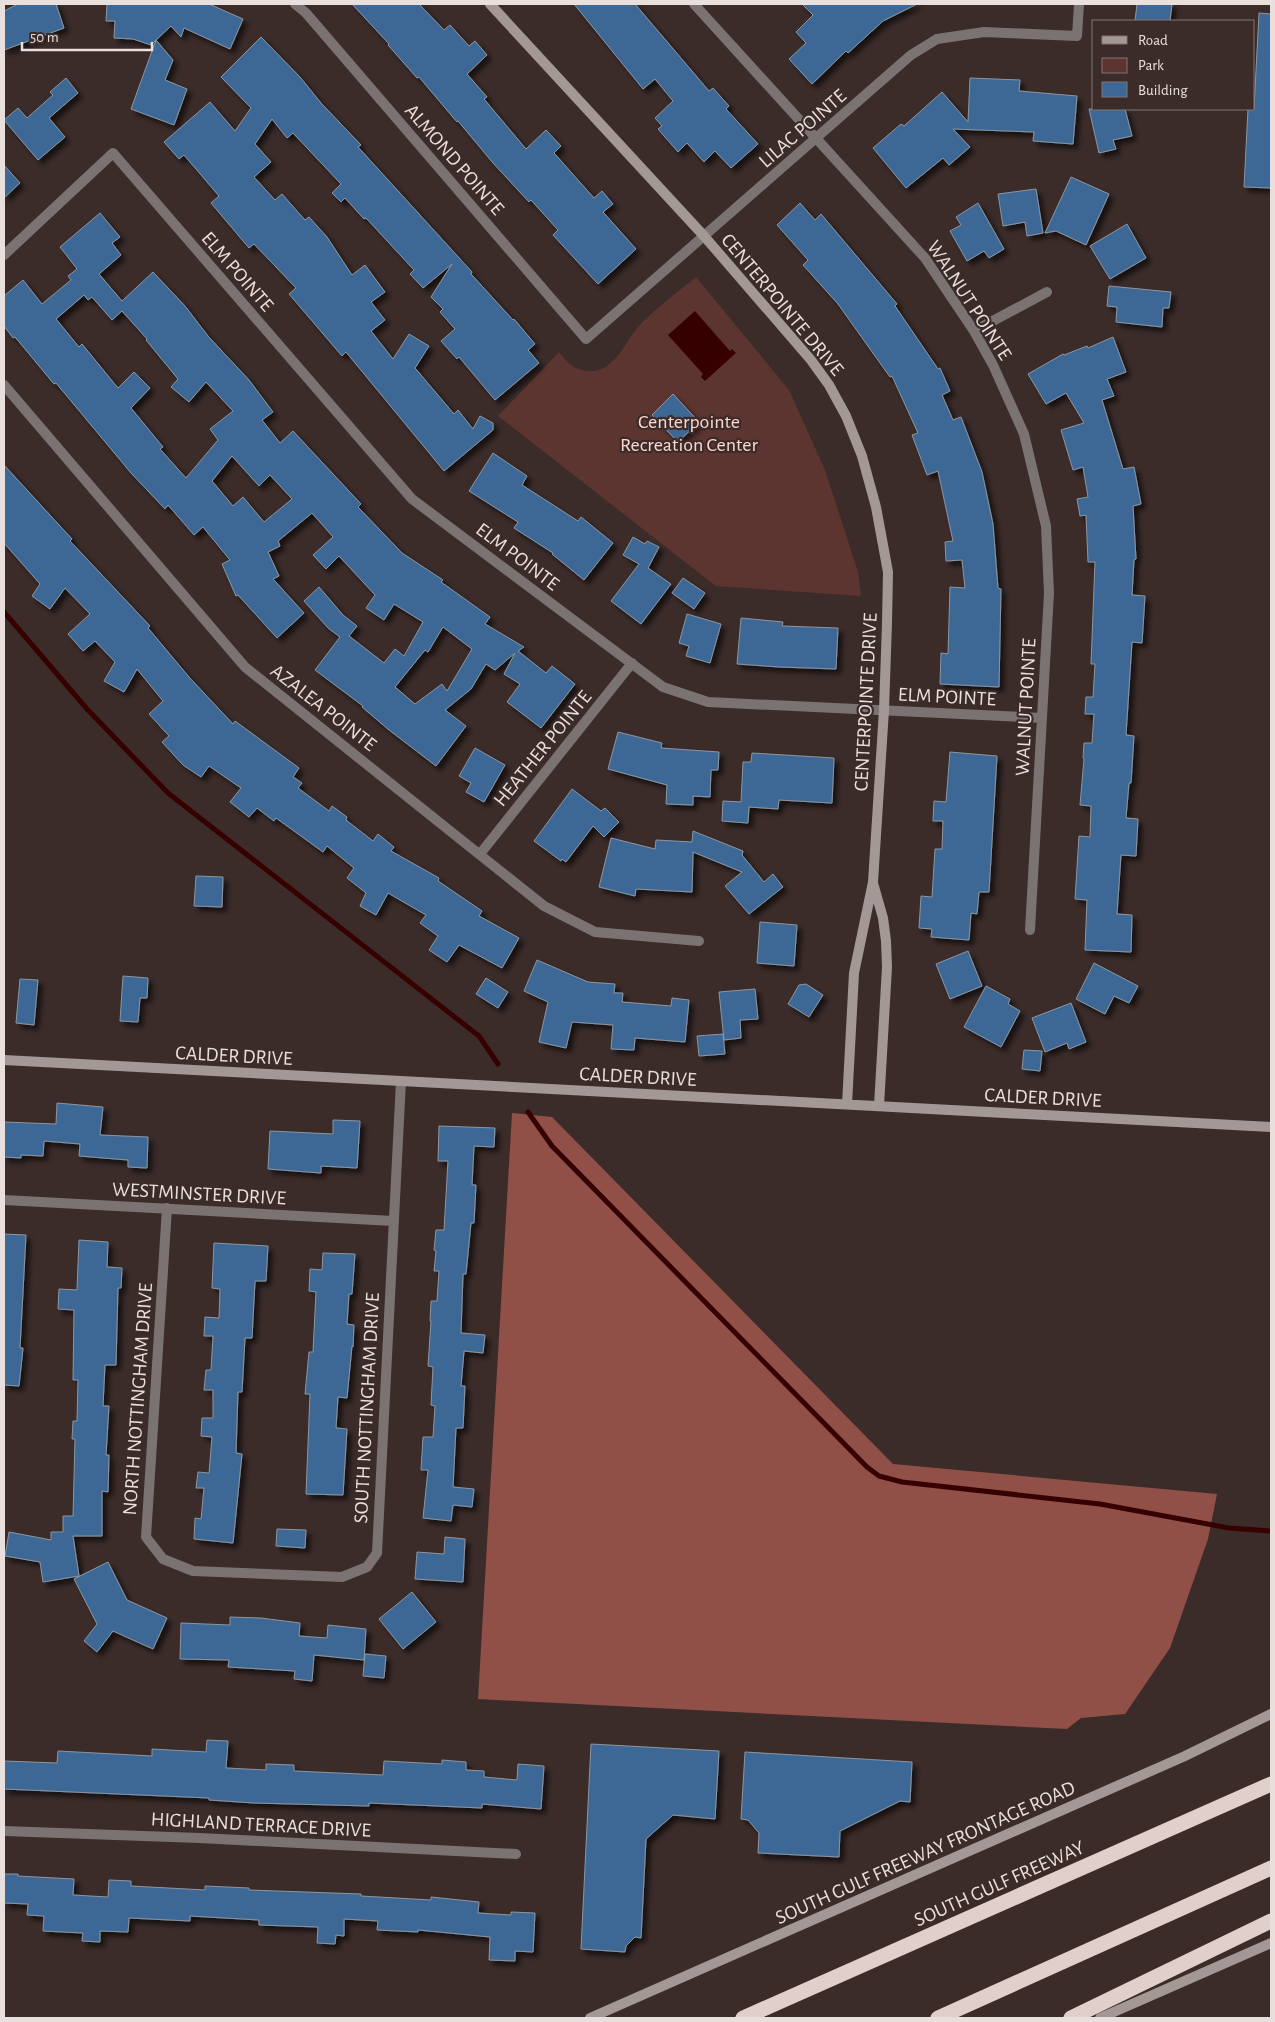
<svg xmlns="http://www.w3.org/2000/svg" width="1275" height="2022" font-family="'Alegreya Sans',sans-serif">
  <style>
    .green { fill: #5d3530 }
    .forest { fill: #905048 }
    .water { fill: #360000 }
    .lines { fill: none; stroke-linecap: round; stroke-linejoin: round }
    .stream { stroke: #360000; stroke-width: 5 }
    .building { fill: #3d6895; stroke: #8b96a2; fill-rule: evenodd; filter: url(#shadow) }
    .street { stroke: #7a7371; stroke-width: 10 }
    .secondary { stroke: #a49896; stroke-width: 10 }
    .highway { stroke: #e1cfcc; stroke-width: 15 }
    .labels { text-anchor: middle; stroke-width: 4.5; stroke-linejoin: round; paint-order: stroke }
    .street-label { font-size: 20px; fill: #e9e0de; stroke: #3b2c2a }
    .park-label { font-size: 20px; fill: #fed6cf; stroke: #3b2c2a }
  </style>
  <defs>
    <filter id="shadow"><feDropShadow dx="4.5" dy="4.5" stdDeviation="2.5" flood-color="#0009"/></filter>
  </defs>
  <rect width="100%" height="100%" fill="#3b2c2a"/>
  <path class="green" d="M696,277L789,390L825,470L858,572L861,596L716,586L498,416L559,352C568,364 574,370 589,371C614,373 625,342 638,327C654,309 678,292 696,277Z"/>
  <path class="forest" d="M512,1113L552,1117L893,1464L1217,1494L1208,1539L1170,1648L1125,1714L1081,1718L1067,1729L478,1699Z"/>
  <path class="water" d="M695,311L730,351L732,349L736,353L705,381L701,377L703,374L668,335Z"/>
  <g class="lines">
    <path class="stream" d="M4,612L87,709L168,793L479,1036L498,1064
      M528,1112L552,1146L867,1467L879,1476L902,1482L1100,1504L1229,1528L1271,1531"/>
  </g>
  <path class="building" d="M18,4H56L64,28L4,50V11Z
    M107,4H209L243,19L230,49L184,28L181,37L171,26L156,40L173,60L165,80L187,89L174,125L131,109L156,40L151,45L133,39L114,38L115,21H106Z
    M352,4H419L444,30L450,25L469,46L475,41L487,55L467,74L487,97L484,99L526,149L546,130L561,146L554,153L594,198L602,191L613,204L603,212L636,249L598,284L553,235L558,230L531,200L529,202L493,163L458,121L457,122L419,77L417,78L388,45L389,44Z
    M574,4H635L709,91L713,88L729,106L726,109L758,144L731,168L715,151L704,162L687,143L678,152L658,129L662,126L655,118L673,101L655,79L643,89Z
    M802,4H917L883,21L848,53L846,51L812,84L789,59L806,43L796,32L813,15Z
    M1137,4H1172L1170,21H1135Z
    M1259,13L1271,14V188L1244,187L1248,109H1254Z
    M261,37L300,77L321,103L361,145L358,147L472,272L471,274L513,320L514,319L535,344L528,350L539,363L495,400L459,357L457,359L441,341L455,329L440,312L443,309L431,297L452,264L423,288L410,274L414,270L366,218L364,219L345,198L341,202L332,193L341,184L293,133L287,138L272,119L255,144L271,162L254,177L275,200L282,194L305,220L309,217L327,237L352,275L365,265L385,292L371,302L385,320L371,331L393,359L409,334L429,346L415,368L454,414L458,410L473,429L480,416L493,423V430L444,471L346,352L342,356L289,294L296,288L254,244L249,248L211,203L219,196L184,155L179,159L164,142L210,102L235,131L251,108L221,77Z
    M66,78L78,93L49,118L65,137L38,160L4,120L18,108L27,118L53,95L50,92Z
    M970,78L1020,80L1019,91L1077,96L1073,144L1033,141L1034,132L953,129L970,147L949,165L943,158L906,188L873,148L901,124L904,126L942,92L968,122Z
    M1089,109H1125L1132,136L1113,140L1116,149L1099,153Z
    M4,165L20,183L4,198Z
    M1071,177L1109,194L1086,245L1056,231L1045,233Z
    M1036,189L1043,233L1027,236L1025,222L1003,226L998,194Z
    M800,203L815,220L821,214L897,304L895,306L938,369L940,368L950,391L942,395L953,420L961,417L982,472L993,524L998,588L1001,589L999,687L940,684L941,653L948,654L950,587L965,588L962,560L946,561L945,542L953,541L938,471L927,475L912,435L918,433L892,376L890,377L838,304L803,265L808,260L777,225Z
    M978,203L1004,249L989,258L984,251L967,261L950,231L961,225L956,217Z
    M100,213L120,237L112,243L121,255L99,274L122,301L153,272L185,306L208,336L249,380L273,412L262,420L280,443L293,431L361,504L358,507L402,553L443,580L441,582L490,617L485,624L524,647L518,651L546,673L552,666L575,684L541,728L507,702L520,684L504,674L515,653L495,670L486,664L471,689L445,710L466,726L436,766L389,730L362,707L363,706L315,670L340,637L328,628L304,601L319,587L343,615L357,626L349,636L384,663L395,649L404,656L423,622L394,604L384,620L366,608L375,595L339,556L326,569L313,555L333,537L312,513L278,541L280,546L268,552L279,576L273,579L304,613L277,638L238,595L236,596L222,564L230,560L203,527L194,535L168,505L165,509L131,473L56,383L54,384L15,337L13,338L4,326V296L23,280L42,304L71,280L68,276L77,269L60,247ZM84,295L88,300L92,297L112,320L122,311L147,339L146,340L178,379L171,387L189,402L206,382L233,411L210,429L218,440L186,478L160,449L163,447L131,408L150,388L134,372L118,388L82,344L79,347L56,319ZM232,456L259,486L270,475L292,499L264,522L243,497L233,506L212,481ZM443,627L472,649L447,691L442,684L415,704L395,687L425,650L428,652Z
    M1127,224L1146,258L1110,279L1090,246Z
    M1109,286L1171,292L1169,308H1163L1162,327L1116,322L1117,307L1107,306Z
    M1113,337L1126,372L1107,379L1114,396L1102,400L1123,469L1134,467L1141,504L1133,506L1136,559L1134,560L1132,595L1145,596L1142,643L1132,642L1126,735L1134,736L1131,783H1129L1126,818L1138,819L1136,856L1121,855L1117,914L1132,915L1131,952L1085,950L1087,900L1075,899L1079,836L1090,837L1091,806L1080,805L1084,759L1083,758L1084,743H1092L1094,714H1085L1086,697H1093L1095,664H1091L1095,562H1088L1086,515L1080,516L1077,499L1088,497L1083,467L1073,470L1061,430L1084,423L1066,393L1046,404L1028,374L1063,354L1064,355L1087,346L1088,348Z
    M673,394L699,422L678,442L652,415Z
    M493,453L527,476L522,485L578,521L581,517L613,543L584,580L552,554L553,553L514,528L518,522L469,491Z
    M4,465L72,539L70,541L150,626L148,628L189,677L233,724L235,721L299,768L293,777L302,783L298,788L329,811L332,806L347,817L346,820L373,841L378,834L394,847L391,851L439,878L438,881L482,911L479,916L519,938L502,968L459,945L447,962L429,950L438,936L420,923L426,915L388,893L376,915L360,906L366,893L347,878L354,868L327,846L323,852L276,818L274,821L257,808L249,817L230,802L241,788L209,766L201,777L183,765L162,742L169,736L149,714L163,701L137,669L124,692L104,681L115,662L95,641L83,651L68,634L90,614L65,588L50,609L32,596L40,584L4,543Z
    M633,537L645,544L647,541L659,547L648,568L671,584L641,624L611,601L639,564L623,555Z
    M683,578L705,593L694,609L672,593Z
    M687,614L721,624L710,663L686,656L689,646L679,643Z
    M741,618L783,622L782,626L838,628L836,669L779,667L737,664Z
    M618,732L662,743L661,748L719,752L718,770H711L710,797L693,796V805L666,804L667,785L608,769Z
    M475,748L505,765L484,802L466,792L471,783L459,776Z
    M950,752L997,756L989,892H979L977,914L971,913L969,940L931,937L932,929L919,928L921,896L932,897L935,849H942L943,821H933L934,801L946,802Z
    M752,753L834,758L832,803L779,800L778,809L749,807L748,823L722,821L723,801L741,802L743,762H751Z
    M572,789L601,811L605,808L619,822L604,837L593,826L566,862L562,859L561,861L534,841Z
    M693,831L743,851L742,855L764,882L773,874L783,887L749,914L725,886L742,872L693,852L692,892L636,889L635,896L599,887L611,838L655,849L656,840L692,842Z
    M196,876L223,877L222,907L194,906Z
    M760,922L797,925L794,966L757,963Z
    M968,951L982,986L950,999L936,964Z
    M537,960L588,982L615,984L614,993H623L622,1002L671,1006L672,998L689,1000L685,1042L635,1038L634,1050L611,1049L613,1025L572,1022L566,1048L539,1042L548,1002L524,991Z
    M1094,963L1138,986L1129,1003L1114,996L1105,1014L1076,999Z
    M123,976L148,978L147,998H140L138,1022L120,1021Z
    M486,978L508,992L498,1008L476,994Z
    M20,979L38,980L34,1025L16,1023Z
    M806,984L823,995L809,1017L788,1004L799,985Z
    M986,986L1010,999L1008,1004L1020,1011L1001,1047L964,1027Z
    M755,989L758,1019L740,1020L741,1038L724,1040L719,992Z
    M1071,1003L1086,1042L1069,1049L1067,1043L1045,1052L1032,1018Z
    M723,1034L725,1054L699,1056L697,1036Z
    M1024,1050L1042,1051L1040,1071L1022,1069Z
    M57,1103L103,1107L100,1135L148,1137L147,1168L128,1167V1160L79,1156L80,1144L44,1141L43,1156L21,1155V1158L4,1157V1122L56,1124Z
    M333,1120L360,1121L357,1168L321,1166V1173L268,1169L270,1131L333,1134Z
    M439,1126L495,1128L494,1147L474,1146L472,1185H476L474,1223H471L466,1274H463L461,1333L485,1335L483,1353L464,1351L461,1386H465L463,1428H456L453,1487L474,1489L472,1507L453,1505L451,1521L423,1518L428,1470H421L423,1437H433L435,1406L431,1405L433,1367L428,1366L431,1321H430L431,1301H437L439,1271H434L436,1251L434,1250L436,1230H444L448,1161H438Z
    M4,1234L26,1235L20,1348H23L19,1386L4,1385Z
    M79,1240L108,1242L107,1267L122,1268L121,1288H118L116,1365H105L103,1406H109L106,1455H109L108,1492L102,1491V1536H73L79,1576L43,1582L40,1562L5,1556L9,1532L51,1540V1532H63V1516H73L75,1439H72L73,1421H77L78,1380H73L74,1310L58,1309L59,1289L77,1290Z
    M214,1243L268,1246L266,1281H255L252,1338H245L242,1392H238L236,1453L242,1454L233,1543L194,1539L195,1518L201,1519L204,1488H196L198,1472L209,1473L212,1437L201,1436L202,1418H213V1390H204L206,1370H211L213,1336H204L205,1317L219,1318L220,1289L212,1288Z
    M323,1253L355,1254L352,1294H349L347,1324L354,1325L353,1347L352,1346L347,1398L338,1397L336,1428L347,1429L343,1495L306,1494L310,1394H305L309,1352H313L316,1292L309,1291L310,1269L322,1270Z
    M277,1529L306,1530L305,1548L276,1546Z
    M445,1537L465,1539L463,1582L415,1579L417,1552L444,1554Z
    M108,1562L127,1600L167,1618L153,1649L113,1631L97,1652L84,1641L97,1624L74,1579Z
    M412,1592L436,1622L403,1649L379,1619Z
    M230,1617L261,1618L300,1623L299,1636L327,1638L328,1625L366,1629L364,1660L314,1655L312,1681L294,1679L295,1671L228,1667L229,1660L180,1659L181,1623L230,1625Z
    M365,1654L386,1656L384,1678L363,1676Z
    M207,1740L228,1741L226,1768L266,1770V1764L294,1765V1771L383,1775L384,1761L442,1764V1760L466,1762V1770L484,1771V1777L517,1780L518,1764L544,1766L541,1809L482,1804V1808L369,1803V1806L254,1803L209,1800V1798L4,1789V1761L57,1763L58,1751L152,1756V1749L206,1752Z
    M591,1744L719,1751L715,1819L673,1815L646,1839L641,1938L635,1937L626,1946L625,1952L581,1949Z
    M745,1752L912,1762L910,1802L900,1801L840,1831L839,1857L758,1853L759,1833L748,1820L741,1819Z
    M4,1874H18V1876L74,1879L73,1895L108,1897L109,1880L131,1881V1886L205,1890V1886L249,1888V1890L361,1894V1896L431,1900V1897L479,1902L478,1913L511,1915V1912L535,1913L533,1952L515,1951V1961L489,1960L490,1937L418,1930V1932L377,1930L378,1921L344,1919V1936L336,1935L335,1944L317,1943L318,1927L259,1925V1920L190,1916V1921L129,1918L128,1932L100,1931V1942L82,1941L83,1933L43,1931L44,1916L27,1915L28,1904L4,1903Z"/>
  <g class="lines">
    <path class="street" d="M295,4L306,13L586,339L911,55L937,39L984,32L1077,36L1079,4
      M694,4L925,258L974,331L993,365L1024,434L1046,526L1049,593L1030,930
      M4,255L113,153L412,499L663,687L708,702L1042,718
      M974,331L1047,292
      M4,385L245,667L544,906L595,932L699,941
      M480,854L632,663
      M4,1200L393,1221
      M167,1208L146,1537L163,1559L193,1571L342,1577L367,1567L377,1553L401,1081
      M4,1831L199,1838L516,1854"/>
    <path class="secondary" d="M490,4L704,236L811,360L829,385L846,416L862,456L876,507L888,572L887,623L884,710L873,882L854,973L847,1104
      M873,883L883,918L886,941L887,967L879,1106
      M4,1060L1271,1127
      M590,2018L1185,1756L1271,1714
      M1100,2018L1271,1943"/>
    <path class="highway" d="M743,2018L1271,1784
      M938,2018L1271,1868
      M1071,2018L1271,1921"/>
  </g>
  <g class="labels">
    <g class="street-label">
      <text transform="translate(802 128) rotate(-41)" y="7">LILAC POINTE</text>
      <text transform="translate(455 159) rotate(49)" y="7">ALMOND POINTE</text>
      <text transform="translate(238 271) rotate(49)" y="7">ELM POINTE</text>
      <text transform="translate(970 300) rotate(57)" y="7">WALNUT POINTE</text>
      <text transform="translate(783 304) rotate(50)" y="7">CENTERPOINTE DRIVE</text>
      <text transform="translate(518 556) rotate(37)" y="7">ELM POINTE</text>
      <text transform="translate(947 696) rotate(3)" y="7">ELM POINTE</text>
      <text transform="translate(865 702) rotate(-87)" y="7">CENTERPOINTE DRIVE</text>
      <text transform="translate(324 707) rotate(38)" y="7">AZALEA POINTE</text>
      <text transform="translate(1025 707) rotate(-87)" y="7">WALNUT POINTE</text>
      <text transform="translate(542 748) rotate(-51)" y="7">HEATHER POINTE</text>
      <text transform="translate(234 1055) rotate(3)" y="7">CALDER DRIVE</text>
      <text transform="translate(638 1076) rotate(3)" y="7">CALDER DRIVE</text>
      <text transform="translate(1043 1097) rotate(3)" y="7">CALDER DRIVE</text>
      <text transform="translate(199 1193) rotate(3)" y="7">WESTMINSTER DRIVE</text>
      <text transform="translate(137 1399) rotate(-86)" y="7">NORTH NOTTINGHAM DRIVE</text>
      <text transform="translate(366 1408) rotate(-87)" y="7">SOUTH NOTTINGHAM DRIVE</text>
      <text transform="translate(261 1824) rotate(3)" y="7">HIGHLAND TERRACE DRIVE</text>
      <text transform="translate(925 1852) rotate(-24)" y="7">SOUTH GULF FREEWAY FRONTAGE ROAD</text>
      <text transform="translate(999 1883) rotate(-24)" y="7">SOUTH GULF FREEWAY</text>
    </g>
    <g class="park-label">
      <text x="689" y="428">Centerpointe<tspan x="689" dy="23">Recreation Center</tspan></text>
    </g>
  </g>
  <rect width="1275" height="2022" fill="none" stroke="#e9e0de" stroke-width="10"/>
  <rect x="1092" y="20" width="162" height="90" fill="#3b2c2a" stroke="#817472"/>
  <rect x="1102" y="36" width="25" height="8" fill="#a49896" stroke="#817472"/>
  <text x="1138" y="45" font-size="15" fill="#e9e0de">Road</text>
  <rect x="1102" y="58" width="25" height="15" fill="#5d3530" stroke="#817472"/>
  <text x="1138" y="70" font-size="15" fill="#e9e0de">Park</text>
  <rect x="1102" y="82" width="25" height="15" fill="#3d6895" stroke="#817472"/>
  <text x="1138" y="95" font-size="15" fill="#e9e0de">Building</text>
  <path d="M22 42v8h130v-8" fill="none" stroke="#e9e0de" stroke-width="2.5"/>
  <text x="30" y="42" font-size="15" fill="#e9e0de" stroke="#3b2c2a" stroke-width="4" paint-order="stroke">50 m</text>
</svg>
